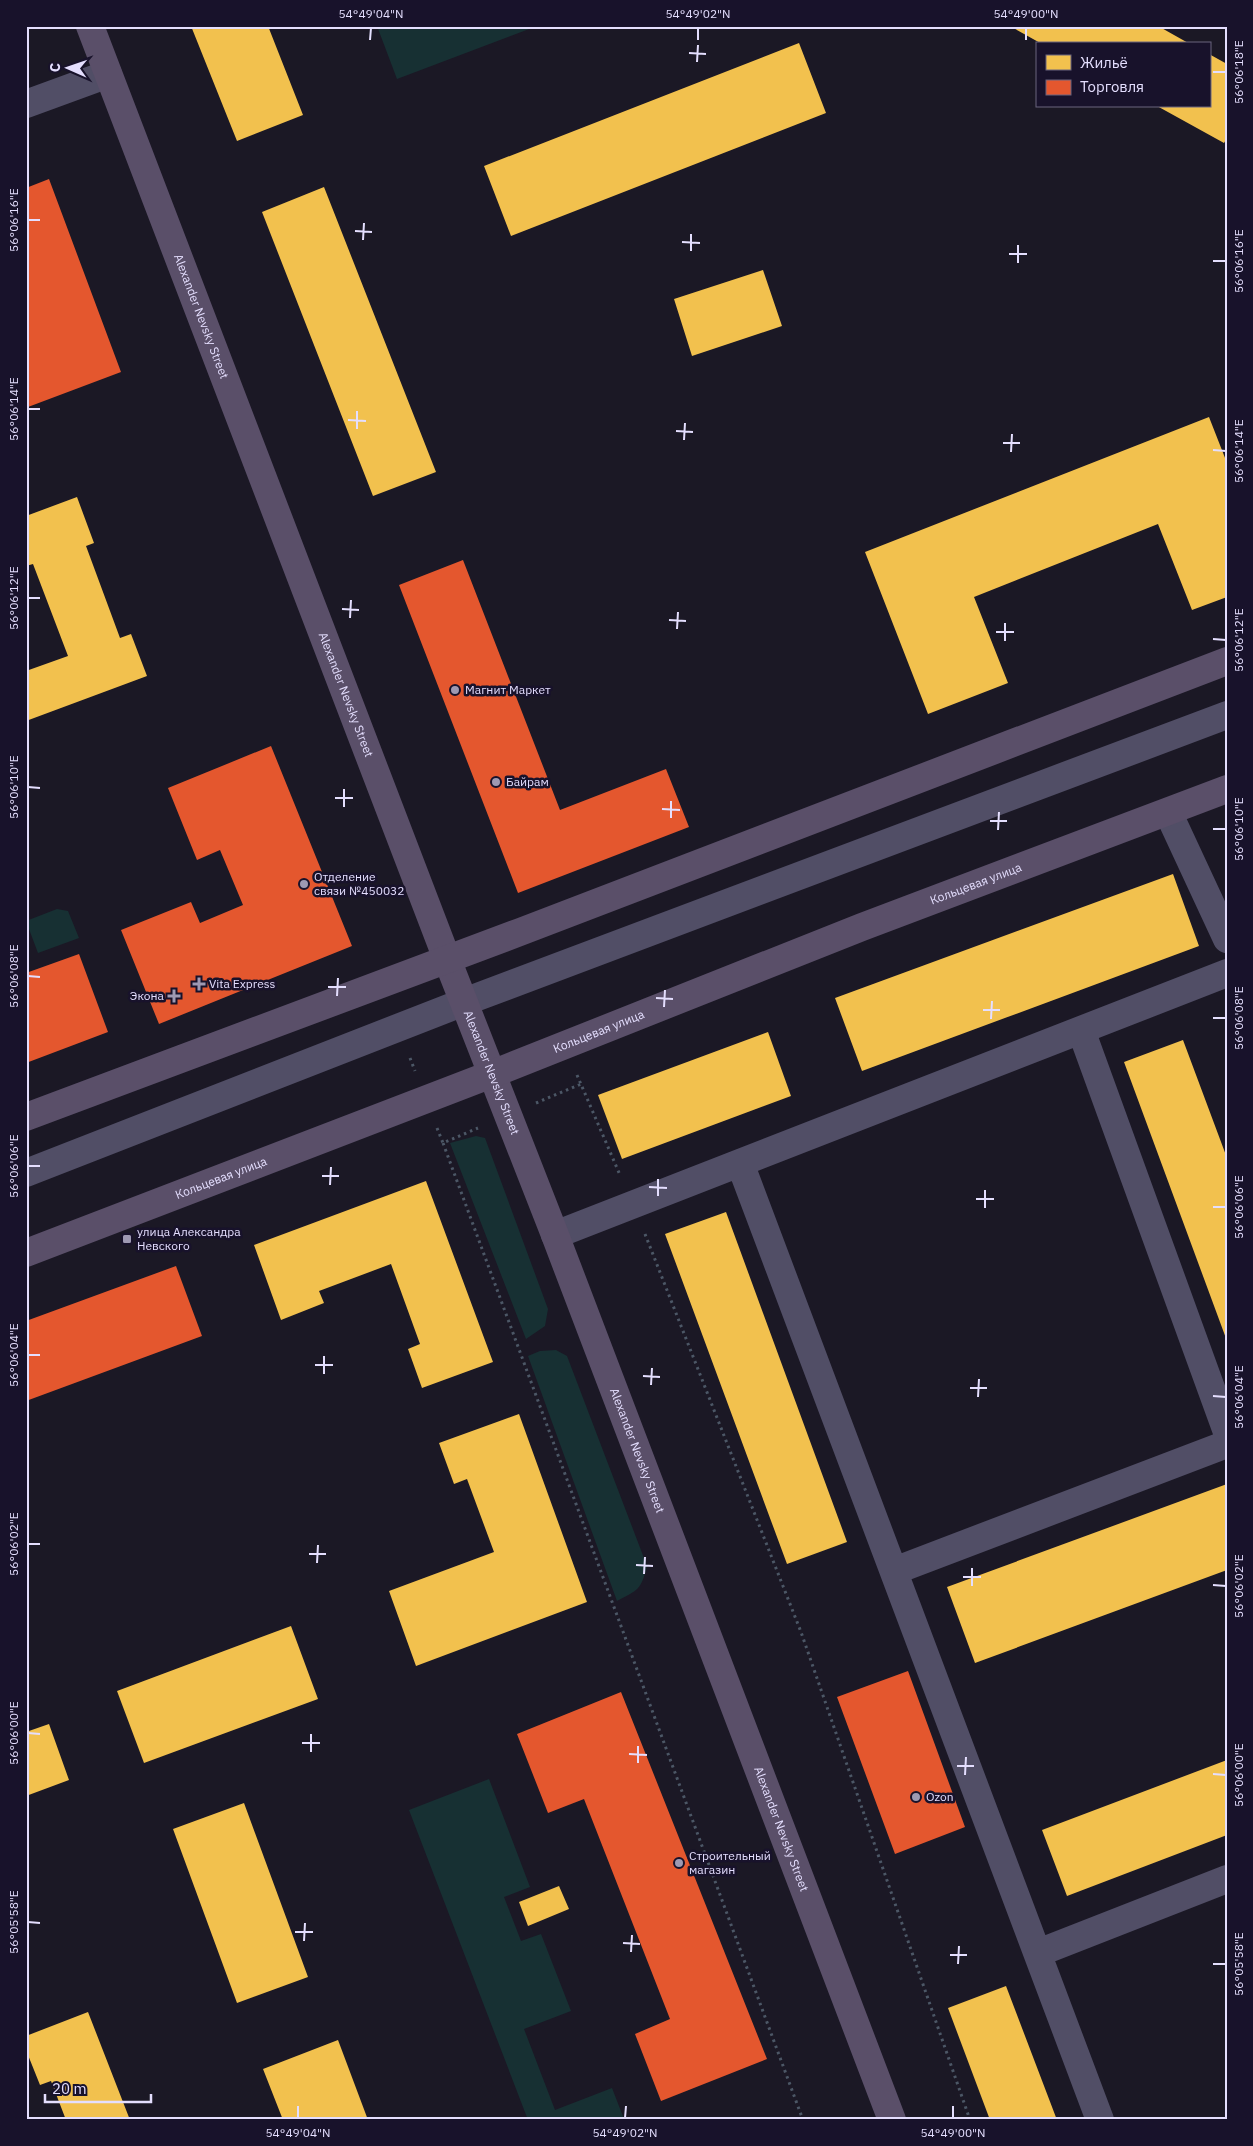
<svg xmlns="http://www.w3.org/2000/svg" width="1253" height="2146" font-family="'IBM Plex Sans',sans-serif">
  <style>
    .green { fill: #173033 }
    .homes { fill: #f2c14e }
    .shops { fill: #e4572e }
    .lines { fill: none; stroke-linecap: round; stroke-linejoin: round }
    .path { stroke: #4c5766; stroke-width: 3; stroke-dasharray: 2.5 4; stroke-linecap: butt }
    .minor { stroke: #514e66; stroke-width: 28 }
    .major { stroke: #5a4f69; stroke-width: 28 }
    .ticks { fill: none; stroke: #e4defe; stroke-width: 2 }
    .poi-dot { fill: #9e99b2; stroke: #18122b; stroke-width: 2 }
    .labels { text-anchor: middle; stroke-width: 5; stroke-linejoin: round; paint-order: stroke }
    .street-label { font-size: 12px; fill: #e4defe; stroke: #18122b }
    .poi-label { font-size: 12px; fill: #e4defe; stroke: #18122b; text-anchor: start }
    .neatline { fill: none; stroke: #e4defe; stroke-width: 2 }
    .ticks-label { font-size: 12px; text-anchor: middle; fill: #e4defe }
  </style>
  <rect width="100%" height="100%" fill="#1b1825"/>
  <path class="green" d="M377,26H537L397,79Z
    M57,909L68,911L79,938L38,953L26,921Z
    M476,1136L485,1138L548,1309L545,1326L526,1339L450,1143Z
    M556,1350L567,1356L647,1566C641,1590 638,1590 617,1601L528,1356L540,1351Z
    M489,1779L530,1887L504,1897L521,1941L541,1934L571,2011L524,2029L555,2110L612,2088L624,2119L528,2120L409,1810Z"/>
  <path class="homes" d="M191,26H268L303,115L237,141Z
    M1010,26H1158L1190,44H1042Z
    M799,43L826,113L511,236L484,166Z
    M1209,54L1227,64V138L1224,143L1157,106H1209Z
    M324,187L436,472L373,496L262,212Z
    M763,270L782,326L692,356L674,299Z
    M1209,417L1227,463V597L1192,610L1158,524L974,597L1008,683L928,714L865,552Z
    M77,497L94,543L86,546L120,638L131,634L147,676L26,721V671L68,656L33,564L26,566V516Z
    M1173,874L1199,946L862,1071L835,998Z
    M768,1032L791,1096L622,1159L598,1095Z
    M1183,1040L1227,1158V1341L1124,1062Z
    M426,1181L493,1362L422,1388L408,1349L420,1344L391,1264L319,1291L324,1303L281,1320L254,1245Z
    M726,1212L847,1542L787,1564L665,1234Z
    M519,1414L587,1602L416,1666L389,1591L494,1552L467,1479L454,1484L439,1443Z
    M1227,1484V1570L975,1663L947,1587Z
    M291,1626L318,1699L144,1763L117,1691Z
    M49,1724L69,1780L26,1796V1732Z
    M1227,1760V1835L1067,1896L1042,1830Z
    M244,1803L308,1977L237,2003L173,1829Z
    M559,1886L569,1909L528,1926L519,1902Z
    M1006,1986L1057,2120H990L948,2008Z
    M88,2012L130,2120H66L51,2081L40,2085L26,2050V2036Z
    M338,2040L368,2120H283L263,2069Z"/>
  <path class="shops" d="M49,179L121,372L28,407L26,402V188Z
    M463,560L560,810L666,769L689,827L518,893L399,585Z
    M271,746L352,946L159,1024L121,930L191,902L200,923L243,905L220,850L197,860L168,788Z
    M79,954L108,1032L26,1063V973Z
    M176,1266L202,1336L26,1401V1321Z
    M908,1671L965,1827L895,1854L837,1697Z
    M621,1692L767,2059L661,2101L635,2034L670,2019L584,1799L548,1813L517,1734Z"/>
  <g class="lines">
    <path class="path" d="M410,1058L415,1071
      M577,1075L620,1175
      M536,1103L581,1084
      M437,1128L443,1143L478,1128
      M443,1143L803,2120
      M645,1234L801,1632L970,2120"/>
    <path class="minor" d="M26,104L108,74
      M1168,812L1227,939
      M1081,1030L1227,1432
      M740,1163L1100,2120
      M26,1173L464,1002L1227,715
      M555,1235L1227,973
      M894,1571L1227,1444
      M1038,1953L1227,1879"/>
    <g class="major">
      <path id="s1" d="M90,26L447,959L555,1235L892,2120"/>
      <path d="M26,1117L520,932L1227,661"/>
      <path id="s2" d="M26,1253L492,1074L862,927L1227,789"/>
    </g>
  </g>
  <path class="ticks" d="M370,40L371,28M698,40V28M1026,40V28M689,53L706,54M697,62L698,45M1213,72H1226M28,220H40M355,231L372,232M363,240L364,223M682,242L700,243M691,251V234M1009,254H1027M1213,261H1226M1018,263V245M28,409H40M348,420L366,421M357,429V411M676,431L693,432M684,440L685,423M1003,443H1020M1213,450L1226,451M1011,452L1012,434M28,598H40M342,609L359,610M350,618L351,600M669,620L686,621M677,629L678,612M996,632H1014M1213,639L1226,640M1005,641V623M28,787L40,788M335,798H353M344,807V789M662,809L680,810M671,818V801M990,821H1007M1213,829H1226M998,830L999,812M28,976L40,977M328,987H346M337,996L338,978M656,998L673,999M664,1007L665,990M983,1010H1000M1213,1018H1226M991,1019L992,1001M28,1166H40M322,1176H339M330,1185L331,1167M649,1187L667,1188M658,1196V1179M976,1199H994M1213,1207H1226M985,1208V1190M28,1355H40M315,1365H333M324,1374V1356M643,1376L660,1377M651,1385L652,1368M970,1388H987M1213,1396L1226,1397M978,1397L979,1379M28,1544H40M309,1554H326M317,1563L318,1545M636,1565L653,1566M644,1574L645,1557M963,1577H981M1213,1585L1226,1586M972,1586V1568M28,1733L40,1734M302,1743H320M311,1752V1734M629,1754L647,1755M638,1763V1746M957,1766H974M1213,1774L1226,1775M965,1775L966,1757M28,1922L40,1923M295,1932H313M304,1941L305,1923M623,1943L640,1944M631,1952L632,1935M950,1955H967M958,1964L959,1946M1213,1964H1226M298,2118V2106M625,2118L626,2106M953,2118V2106"/>
  <g class="poi-dot">
    <circle cx="455" cy="690" r="5"/>
    <circle cx="496" cy="782" r="5"/>
    <circle cx="304" cy="884" r="5"/>
    <path d="M196.5 976.5h5v5h5v5h-5v5h-5v-5h-5v-5h5z"/>
    <path d="M171.5 988.5h5v5h5v5h-5v5h-5v-5h-5v-5h5z"/>
    <rect x="122" y="1234" width="10" height="10" rx="2.5"/>
    <circle cx="916" cy="1797" r="5"/>
    <circle cx="679" cy="1863" r="5"/>
  </g>
  <g class="labels">
    <g class="street-label">
      <text dy="4" stroke="none"><textPath href="#s1" startOffset="311">Alexander Nevsky Street</textPath></text>
      <text dy="4" stroke="none"><textPath href="#s1" startOffset="716">Alexander Nevsky Street</textPath></text>
      <text dy="4" stroke="none"><textPath href="#s2" startOffset="1019">Кольцевая улица</textPath></text>
      <text dy="4" stroke="none"><textPath href="#s2" startOffset="614">Кольцевая улица</textPath></text>
      <text dy="4" stroke="none"><textPath href="#s1" startOffset="1121">Alexander Nevsky Street</textPath></text>
      <text dy="4" stroke="none"><textPath href="#s2" startOffset="209">Кольцевая улица</textPath></text>
      <text dy="4" stroke="none"><textPath href="#s1" startOffset="1526">Alexander Nevsky Street</textPath></text>
      <text dy="4" stroke="none"><textPath href="#s1" startOffset="1931">Alexander Nevsky Street</textPath></text>
    </g>
    <g class="poi-label">
      <text x="465" y="694">Магнит Маркет</text>
      <text x="506" y="786">Байрам</text>
      <text x="314" y="881">Отделение<tspan x="314" dy="14">связи №450032</tspan></text>
      <text x="209" y="988">Vita Express</text>
      <text x="164" y="1000" text-anchor="end">Экона</text>
      <text x="137" y="1236">улица Александра<tspan x="137" dy="14">Невского</tspan></text>
      <text x="926" y="1801">Ozon</text>
      <text x="689" y="1860">Строительный<tspan x="689" dy="14">магазин</tspan></text>
    </g>
  </g>
  <rect width="1253" height="2146" fill="none" stroke="#18122b" stroke-width="55"/>
  <rect x="1036" y="42" width="175" height="65" fill="#18122b" stroke="#6a647f"/>
  <rect x="1046" y="55" width="25" height="15" fill="#f2c14e" stroke="#6a647f"/>
  <text x="1080" y="68" font-size="15" fill="#e4defe">Жильё</text>
  <rect x="1046" y="80" width="25" height="15" fill="#e4572e" stroke="#6a647f"/>
  <text x="1080" y="92" font-size="15" fill="#e4defe">Торговля</text>
  <g transform="translate(68 68) rotate(272)" stroke="#18122b" stroke-width="4" paint-order="stroke">
  <path d="M0-4L9 19L0 12L-9 19Z" fill="#e4defe"/>
  <text y="-8" font-size="14" font-weight="bold" text-anchor="middle" fill="#e4defe">С</text>
  </g>
  <path d="M45 2094v8h106v-8" fill="none" stroke="#e4defe" stroke-width="2.5"/>
  <text x="52" y="2094" font-size="15" fill="#e4defe" stroke="#18122b" stroke-width="4" paint-order="stroke">20 m</text>
  <rect x="28" y="28" width="1198" height="2090" class="neatline"/>
  <g class="ticks-label">
    <text x="371" y="18">54°49'04"N</text>
    <text x="698" y="18">54°49'02"N</text>
    <text x="1026" y="18">54°49'00"N</text>
    <text transform="translate(1239 72) rotate(-90)" y="4">56°06'18"E</text>
    <text transform="translate(14 220) rotate(-90)" y="4">56°06'16"E</text>
    <text transform="translate(1239 261) rotate(-90)" y="4">56°06'16"E</text>
    <text transform="translate(14 409) rotate(-90)" y="4">56°06'14"E</text>
    <text transform="translate(1239 451) rotate(-90)" y="4">56°06'14"E</text>
    <text transform="translate(14 598) rotate(-90)" y="4">56°06'12"E</text>
    <text transform="translate(1239 640) rotate(-90)" y="4">56°06'12"E</text>
    <text transform="translate(14 787) rotate(-90)" y="4">56°06'10"E</text>
    <text transform="translate(1239 829) rotate(-90)" y="4">56°06'10"E</text>
    <text transform="translate(14 976) rotate(-90)" y="4">56°06'08"E</text>
    <text transform="translate(1239 1018) rotate(-90)" y="4">56°06'08"E</text>
    <text transform="translate(14 1166) rotate(-90)" y="4">56°06'06"E</text>
    <text transform="translate(1239 1207) rotate(-90)" y="4">56°06'06"E</text>
    <text transform="translate(14 1355) rotate(-90)" y="4">56°06'04"E</text>
    <text transform="translate(1239 1397) rotate(-90)" y="4">56°06'04"E</text>
    <text transform="translate(14 1544) rotate(-90)" y="4">56°06'02"E</text>
    <text transform="translate(1239 1586) rotate(-90)" y="4">56°06'02"E</text>
    <text transform="translate(14 1733) rotate(-90)" y="4">56°06'00"E</text>
    <text transform="translate(1239 1775) rotate(-90)" y="4">56°06'00"E</text>
    <text transform="translate(14 1922) rotate(-90)" y="4">56°05'58"E</text>
    <text transform="translate(1239 1964) rotate(-90)" y="4">56°05'58"E</text>
    <text x="298" y="2137">54°49'04"N</text>
    <text x="625" y="2137">54°49'02"N</text>
    <text x="953" y="2137">54°49'00"N</text>
  </g>
</svg>
